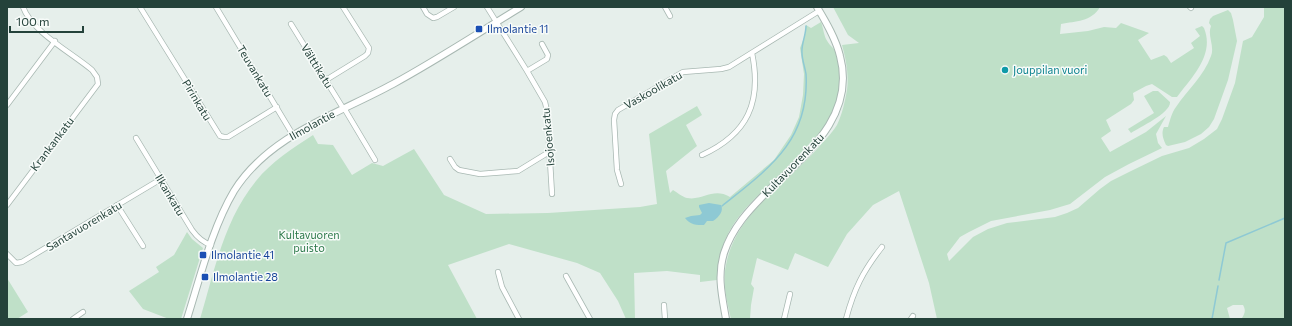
<svg xmlns="http://www.w3.org/2000/svg" width="1292" height="326" font-family="Commissioner,sans-serif">
  <style>
    .green { fill: #bfe0c8 }
    .water { fill: #8ec9d4 }
    .lines { fill: none; stroke-linecap: round; stroke-linejoin: round }
    .stream { stroke: #8ec9d4; stroke-width: 1.5 }
    .minor-casing { stroke: #a8b8b2; stroke-width: 6 }
    .tertiary-casing { stroke: #a8b8b2; stroke-width: 8 }
    .minor { stroke: #fff; stroke-width: 4.5 }
    .tertiary { stroke: #fff; stroke-width: 6 }
    .transit-dot { fill: #1a4fb4; stroke: #f7fbf9; stroke-width: 1.5 }
    .culture-dot { fill: #0f9aa8; stroke: #f7fbf9; stroke-width: 1.5 }
    .labels { text-anchor: middle; stroke-width: 3; stroke-linejoin: round; paint-order: stroke }
    .transit-label { font-size: 11px; fill: #164399; stroke: #f7fbf9; text-anchor: start }
    .street-label { font-size: 11px; fill: #24423a; stroke: #f7fbf9 }
    .culture-label { font-size: 11px; fill: #0d838f; stroke: #f7fbf9; text-anchor: start }
    .park-label { font-size: 11px; fill: #2d7a4b; stroke: #f7fbf9 }
  </style>
  <rect width="100%" height="100%" fill="#e6efeb"/>
  <path class="green" d="M833,7H1100C1091,22 1076,21 1061,24L1060,34L1088,31L1104,27L1116,28L1121,23L1149,33L1138,40L1151,60L1164,55L1167,57L1171,63L1194,48L1191,43L1200,36L1195,29L1202,26L1204,28C1215,55 1192,77 1177,97H1172L1152,84L1146,86L1133,93L1134,100L1131,104L1106,120L1111,131L1101,138L1110,152L1146,132L1166,116L1156,134L1158,143L1162,148L1129,164L1105,177L1070,204L1050,210L991,221L969,232L960,237L947,254L949,261L973,237L988,229L1007,223L1055,217L1067,213L1078,208L1100,189L1111,181L1129,172L1162,156L1189,148L1204,139L1217,129L1222,119L1235,83L1243,41L1252,37L1264,17V7H1285V319H1239L1242,318C1245,313 1246,310 1243,305H1233L1227,308L1230,319H937L929,283L899,191L873,205L847,234L828,267L795,253L788,270L757,258L751,284L754,288L751,305L750,319H731C727,301 722,283 726,265C735,214 785,185 818,148C824,141 832,133 837,125C842,115 845,101 847,90C849,75 846,59 842,45L859,43L848,35Z
    M1228,10L1231,13L1233,20L1237,41L1228,80L1214,119L1209,127L1201,134L1185,142L1168,146L1166,145C1163,139 1161,133 1164,127H1168C1170,120 1172,112 1176,107C1187,90 1204,76 1211,56C1215,46 1207,36 1211,26L1209,23L1210,19L1213,16Z
    M821,22C823,27 824,35 826,39C828,43 831,46 834,49C838,55 839,64 840,72C848,139 764,176 733,225C722,242 718,260 717,280L700,282V275L667,271L634,273L635,319H626L618,301L600,273L577,263L509,244L448,265L477,319H200C214,272 224,220 256,181C271,162 293,148 313,135L318,144L333,145L352,175L372,163L383,166L414,149L444,195L486,214L548,213L640,207L657,204L649,134L697,106L702,115L686,125L697,146L666,171L670,193L673,190C677,192 682,197 687,198C703,201 713,187 730,197L774,160L791,135L799,117L803,95L804,74L800,48L805,35L806,25L811,28Z
    M1153,91H1158L1170,102C1171,113 1140,127 1131,133L1128,129L1154,113L1144,96Z
    M187,232L192,239L203,248L181,319H169L143,309L129,291L159,272L156,267L174,255Z
    M7,278L28,312L17,319H7Z"/>
  <path class="water" d="M709,203L721,205C724,211 719,217 713,221H707L704,225C697,225 690,225 685,218L691,216L700,215L702,213L699,207V205Z"/>
  <g class="lines">
    <path class="stream" d="M722,206C768,169 810,141 806,74C805,67 802,60 802,53C801,45 806,35 806,26
      M1219,280L1226,243L1285,218
      M1212,319L1218,286"/>
    <g class="minor-casing">
      <path id="minor" d="M140,7L220,136L224,137H228L277,107
        M216,7L293,135
        M423,7L427,14L433,18L437,17L454,7
        M487,7L527,71L545,102L547,111L552,194
        M665,7L670,16
        M1190,7L1191,8
        M291,24L343,108
        M527,71L547,59L548,55L542,44
        M326,80L365,56L368,53L369,48L343,7
        M7,105L55,41
        M344,108L375,160
        M136,138L192,230C197,237 202,242 211,245
        M702,155C748,134 762,102 752,53
        M450,159L455,167L459,170L480,174L518,171L549,152
        M621,184L617,170L614,120L615,114L618,110L683,72L721,69L729,67L819,11
        M7,205L98,84L97,77L92,70C72,53 32,32 23,7
        M117,205L143,246
        M7,254L16,263L22,262L161,179
        M498,272L502,287L519,319
        M566,276L590,319
        M664,305L665,319
        M73,319L83,312
        M784,319L790,294
        M846,319C854,289 863,271 882,247
        M911,319L913,316"/>
    </g>
    <g class="tertiary-casing">
      <path id="tertiary" d="M187,319C200,278 212,228 234,191C269,135 338,114 393,84C437,60 478,33 521,7
        M726,319C722,296 717,276 724,253C732,228 749,210 767,192C805,155 856,117 840,56C836,39 826,22 817,7"/>
    </g>
    <use href="#minor" class="minor"/>
    <use href="#tertiary" class="tertiary"/>
  </g>
  <g class="transit-dot">
    <rect x="475" y="25" width="8" height="8" rx="2"/>
    <rect x="199" y="251" width="8" height="8" rx="2"/>
    <rect x="201" y="273" width="8" height="8" rx="2"/>
  </g>
  <circle class="culture-dot" cx="1005" cy="70" r="4"/>
  <g class="labels">
    <g class="transit-label">
      <text x="487" y="33">Ilmolantie 11</text>
      <text x="211" y="259">Ilmolantie 41</text>
      <text x="213" y="281">Ilmolantie 28</text>
    </g>
    <g class="street-label">
      <text transform="translate(317 66) rotate(58)" y="4">Välttikatu</text>
      <text transform="translate(255 71) rotate(59)" y="4">Teuvankatu</text>
      <text transform="translate(653 90) rotate(-30)" y="4">Vaskoolikatu</text>
      <text transform="translate(197 100) rotate(59)" y="4">Pirinkatu</text>
      <text transform="translate(312 125) rotate(-29)" y="4">Ilmolantie</text>
      <text transform="translate(548 137) rotate(-95)" y="4">Isojoenkatu</text>
      <text transform="translate(52 144) rotate(-53)" y="4">Krankankatu</text>
      <text transform="translate(793 165) rotate(-46)" y="4">Kultavuorenkatu</text>
      <text transform="translate(170 195) rotate(59)" y="4">Ilkankatu</text>
      <text transform="translate(84 226) rotate(-31)" y="4">Santavuorenkatu</text>
    </g>
    <g class="culture-label">
      <text x="1013" y="74">Jouppilan vuori</text>
    </g>
    <g class="park-label">
      <text x="309" y="239">Kultavuoren<tspan x="309" dy="13">puisto</tspan></text>
    </g>
  </g>
  <rect width="1292" height="326" fill="none" stroke="#24423a" stroke-width="16"/>
  <path d="M10 26v6h73v-6" fill="none" stroke="#24423a" stroke-width="2"/>
  <text x="16" y="26" font-size="12" fill="#24423a" stroke="#f7fbf9" stroke-width="3" paint-order="stroke">100 m</text>
</svg>
